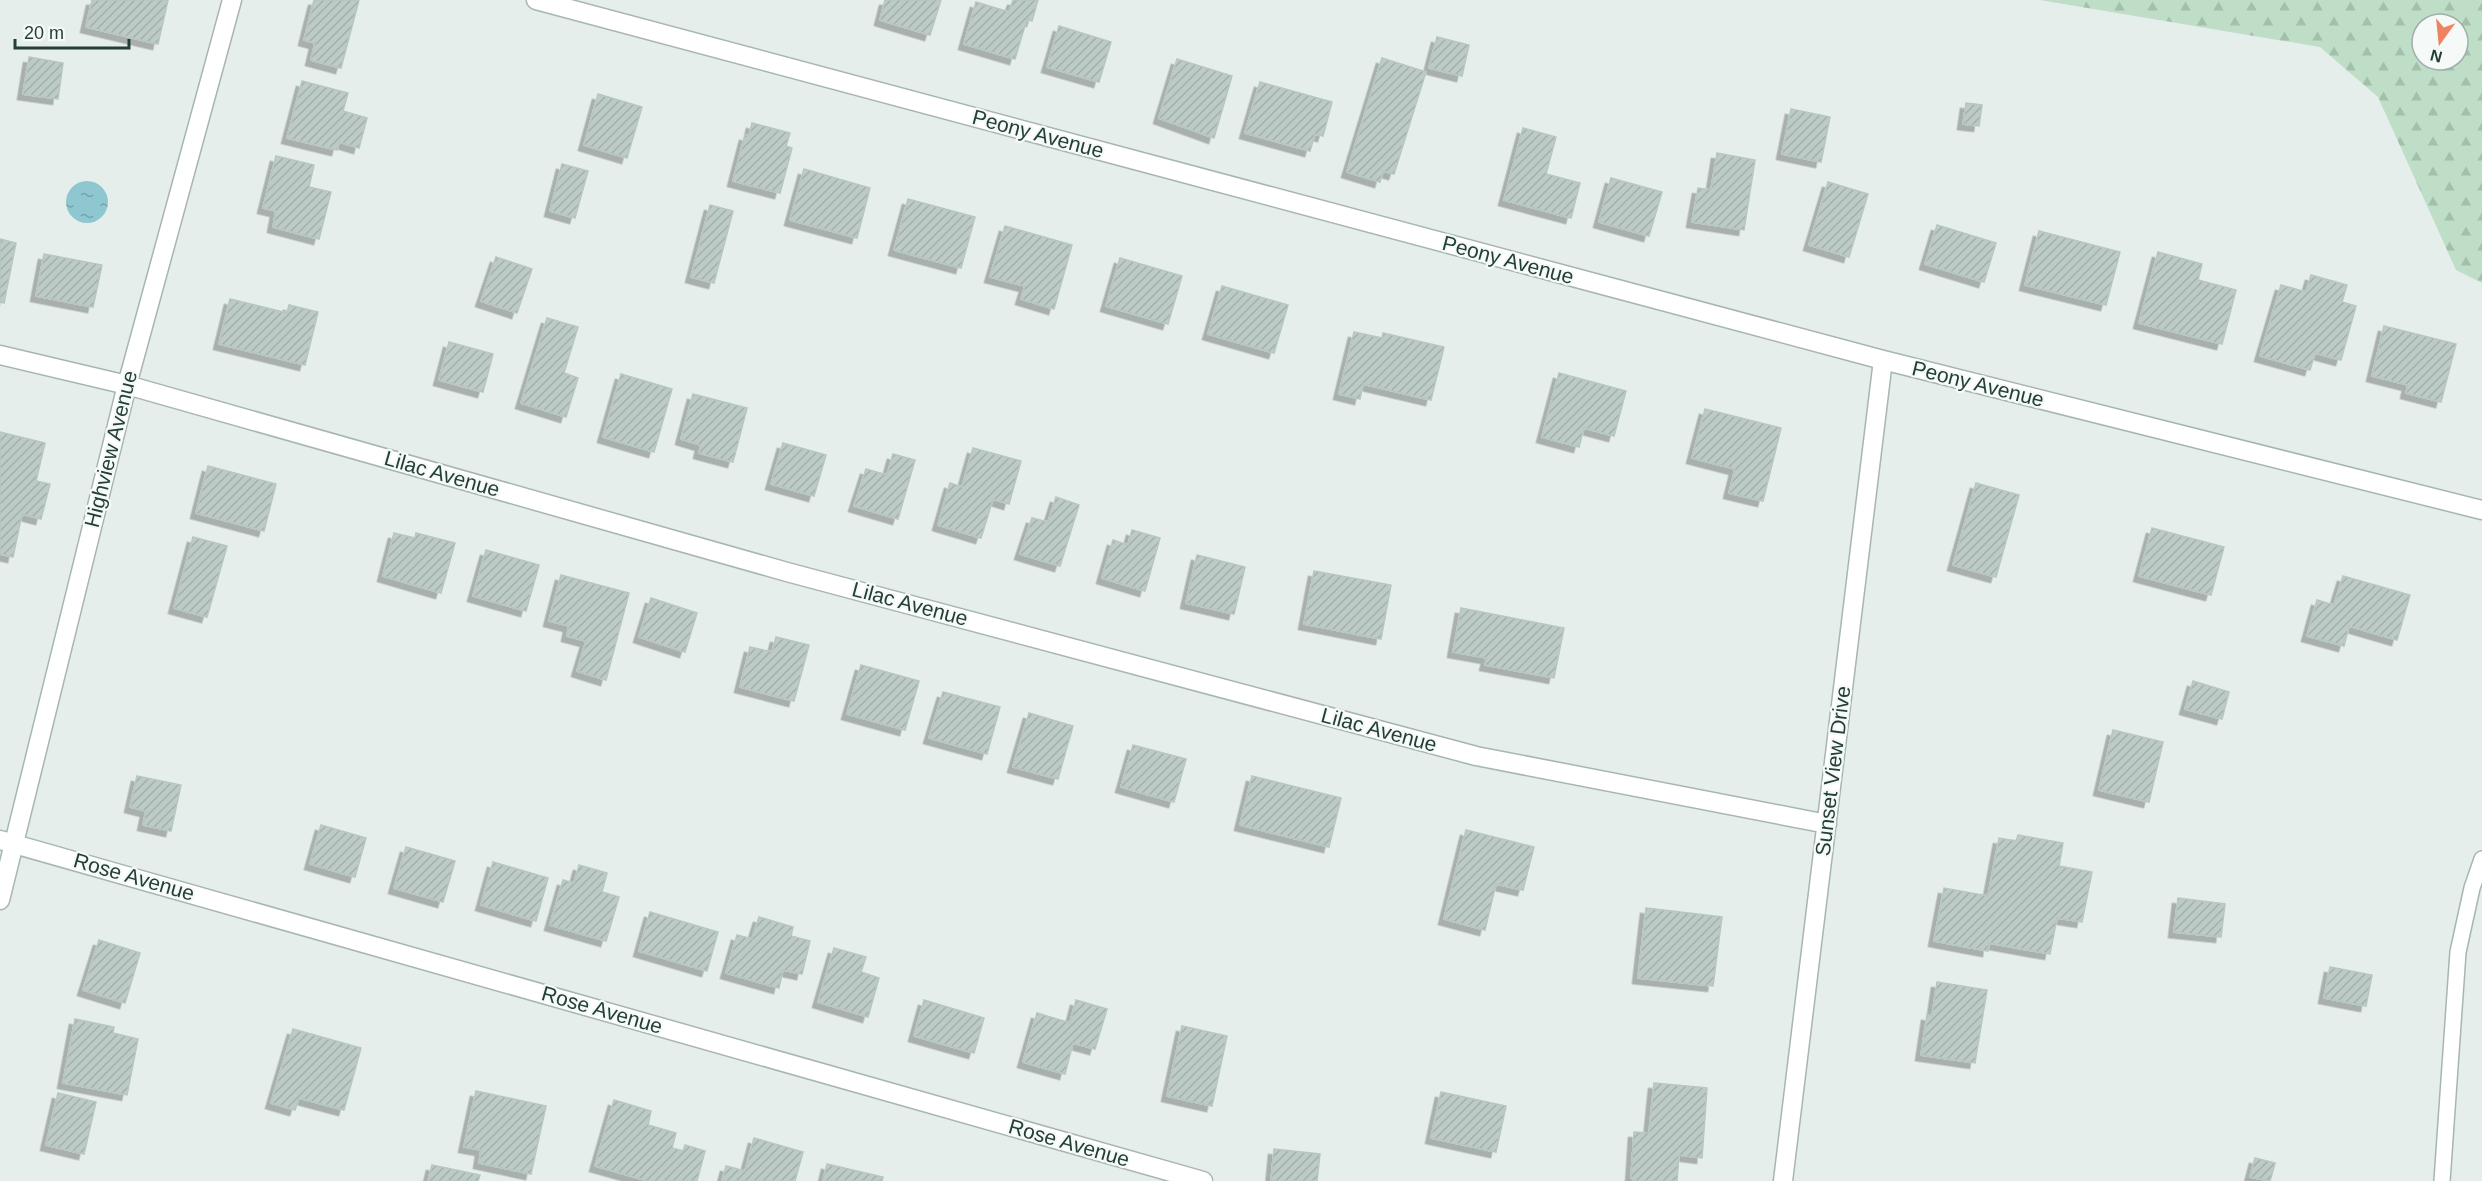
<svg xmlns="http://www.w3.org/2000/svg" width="2482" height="1181" font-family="Arial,sans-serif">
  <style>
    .forest { fill: url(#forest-firs); fill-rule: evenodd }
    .water { fill: url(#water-ripples) }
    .building { fill: url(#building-hatch); stroke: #b7c7c0; stroke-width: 1.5; filter: url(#shadow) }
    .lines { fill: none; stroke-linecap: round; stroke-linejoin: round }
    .service-casing { stroke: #a7b6b1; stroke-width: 18 }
    .minor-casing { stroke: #a7b6b1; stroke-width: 21 }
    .service { stroke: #fff; stroke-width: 15 }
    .minor { stroke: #fff; stroke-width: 18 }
    .labels { text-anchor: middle; stroke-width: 4.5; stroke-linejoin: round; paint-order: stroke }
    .street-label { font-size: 21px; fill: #243f38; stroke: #f5faf8 }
  </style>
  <defs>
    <pattern id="forest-firs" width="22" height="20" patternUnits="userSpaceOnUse" patternTransform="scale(1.5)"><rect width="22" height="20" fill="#bedec7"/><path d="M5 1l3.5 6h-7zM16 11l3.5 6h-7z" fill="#a3c0ac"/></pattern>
    <pattern id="water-ripples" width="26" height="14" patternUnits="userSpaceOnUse" patternTransform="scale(1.5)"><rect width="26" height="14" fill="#8fc7d1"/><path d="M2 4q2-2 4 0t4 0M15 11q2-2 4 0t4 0" fill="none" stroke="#75a3ab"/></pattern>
    <pattern id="building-hatch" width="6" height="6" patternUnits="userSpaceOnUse" patternTransform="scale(1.5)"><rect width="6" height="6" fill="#bdcbc6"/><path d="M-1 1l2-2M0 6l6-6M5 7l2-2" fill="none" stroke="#a2afab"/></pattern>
    <filter id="shadow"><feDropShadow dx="-5.5" dy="5.5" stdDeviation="0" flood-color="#0004"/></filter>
  </defs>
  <rect width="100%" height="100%" fill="#e5eeea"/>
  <path class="forest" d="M2040,0H2482V283L2456,270L2378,97L2320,47ZM2422,24H2458V60H2422Z"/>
  <path class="water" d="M66 202a21 21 0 1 1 42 0a21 21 0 1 1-42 0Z"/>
  <path class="building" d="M92,0H168L158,44L86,27Z
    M314,0H359L341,68L311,60L315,43L304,40Z
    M885,0H941L930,35L880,20Z
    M1013,0H1038L1032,21L1027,19L1015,59L964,44L976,2L1009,12Z
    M1059,26L1111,42L1099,82L1047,67Z
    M1437,37L1469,45L1462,76L1429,68Z
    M29,57L63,63L58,99L23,94Z
    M1382,58L1426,72L1394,174L1383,171L1380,182L1347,172Z
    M1177,59L1232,76L1214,138L1159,118Z
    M302,81L348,93L343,111L367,118L359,148L339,142L337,150L287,138Z
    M1260,82L1332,102L1323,136L1315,134L1310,151L1245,133Z
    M598,94L642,107L627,158L584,145Z
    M1966,103L1982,105L1979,126L1963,124Z
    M1791,109L1830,117L1821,162L1782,154Z
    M752,123L790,133L786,146L792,148L780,193L733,181L745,135L749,136Z
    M1523,128L1556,137L1546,174L1580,183L1571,218L1504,200Z
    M1717,153L1755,160L1744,230L1692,222L1698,188L1711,190Z
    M276,156L314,165L309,187L331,192L319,239L273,227L276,211L263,208Z
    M562,164L588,171L575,218L550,211Z
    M804,169L870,188L857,238L790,220Z
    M1611,178L1662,192L1649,236L1599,222Z
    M1828,182L1868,194L1849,257L1809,245Z
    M908,199L975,217L961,268L894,250Z
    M710,205L733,211L714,283L691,277Z
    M1937,225L1996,243L1984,282L1925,264Z
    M1005,226L1072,245L1054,309L1021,299L1025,286L990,277Z
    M2039,231L2120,252L2106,305L2025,285Z
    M0,239L16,243L4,303L0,302Z
    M2158,252L2202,264L2198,280L2236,290L2222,344L2139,323Z
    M44,254L102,265L93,307L36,296Z
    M496,257L532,269L517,313L481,301Z
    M1120,258L1182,276L1168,324L1106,306Z
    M2311,275L2347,285L2342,302L2356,306L2341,360L2315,353L2310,370L2260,356L2281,285L2306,292Z
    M1222,286L1288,305L1274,353L1208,334Z
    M230,299L287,313L289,305L318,312L305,365L219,344Z
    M547,318L578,327L564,373L578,378L566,417L521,403Z
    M2384,326L2456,344L2441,402L2406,393L2408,385L2372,376Z
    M1354,332L1382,338L1383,333L1444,347L1431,400L1363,384L1360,399L1339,394Z
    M449,342L493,354L483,392L439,380Z
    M1559,373L1626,391L1614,436L1584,428L1579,447L1542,437Z
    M621,374L672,389L654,452L603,437Z
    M693,394L747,408L733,462L699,453L701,445L681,439Z
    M1705,409L1781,428L1763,501L1729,493L1735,469L1692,458Z
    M0,432L45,443L36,481L50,484L41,519L22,514L13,557L0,554Z
    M783,443L826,455L814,496L771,484Z
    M973,448L1021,461L1009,504L993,499L981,538L938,525L950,483L962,487Z
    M893,454L915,460L898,519L854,506L866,469L887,475Z
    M208,466L276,484L264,531L196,513Z
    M1976,483L2019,495L1996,577L1953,565Z
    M1056,497L1079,505L1060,566L1020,554L1032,518L1048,522Z
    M2152,528L2224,547L2211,595L2139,576Z
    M1132,530L1160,538L1145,591L1102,578L1113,540L1128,545Z
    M394,533L415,538L416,533L455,543L441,593L383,576Z
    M193,537L227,546L207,617L174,608Z
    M486,550L539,565L526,611L473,596Z
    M1197,555L1245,567L1234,614L1186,603Z
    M1314,571L1391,585L1381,639L1304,624Z
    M561,575L629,593L606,680L577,671L586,641L567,636L569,626L549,621Z
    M2343,576L2410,595L2397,640L2349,626L2344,646L2307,636L2317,600L2334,605Z
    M651,598L697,613L685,652L639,637Z
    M1461,608L1564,628L1554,678L1485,665L1487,658L1453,652Z
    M776,637L809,645L794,701L740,687L750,647L772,652Z
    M861,665L919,681L905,730L847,714Z
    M2193,681L2229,692L2222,719L2185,709Z
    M943,692L1000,707L987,754L929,738Z
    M1029,713L1073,726L1058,779L1013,767Z
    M2113,730L2163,742L2149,802L2099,790Z
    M1133,745L1186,759L1174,802L1121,787Z
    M137,776L181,785L171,831L143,825L146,811L130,807Z
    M1252,776L1341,798L1329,847L1240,825Z
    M321,825L366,838L355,877L310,864Z
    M1466,830L1534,847L1523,890L1496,884L1485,930L1444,919Z
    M2018,835L2063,843L2059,866L2092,872L2082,922L2057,918L2050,954L1989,943L1988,951L1934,941L1944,888L1988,896L1999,838L2016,841Z
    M406,847L455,861L443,902L394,888Z
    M493,862L548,878L536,921L481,905Z
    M579,865L607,873L602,892L619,897L606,941L550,925L563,880L574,883Z
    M2178,898L2225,904L2221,937L2174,932Z
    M1646,908L1722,917L1713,986L1638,978Z
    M650,912L718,932L707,971L639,951Z
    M759,917L793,927L791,936L810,941L802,974L783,970L779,988L726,973L737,935L752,939Z
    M99,940L140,953L125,1003L83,990Z
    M834,948L866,957L861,972L879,978L868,1017L818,1002Z
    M2330,967L2372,975L2366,1006L2324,998Z
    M1937,982L1987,990L1975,1063L1921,1055L1927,1015L1932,1016Z
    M924,1000L984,1018L974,1053L914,1036Z
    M1076,1000L1107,1009L1095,1049L1073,1043L1065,1074L1023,1062L1037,1013L1070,1023Z
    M75,1019L114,1027L113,1033L138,1039L127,1095L63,1083Z
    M1182,1026L1227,1036L1212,1106L1167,1096Z
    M293,1029L361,1048L344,1110L299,1098L295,1110L271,1103Z
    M1654,1083L1707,1088L1702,1158L1679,1155L1677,1181H1634L1631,1178L1634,1132L1649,1133Z
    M476,1091L546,1106L531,1174L479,1163L481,1150L464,1147Z
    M1441,1092L1506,1106L1496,1152L1431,1138Z
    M58,1093L96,1102L84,1154L46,1145Z
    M614,1100L651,1111L648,1125L676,1133L672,1148L683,1151L685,1145L705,1151L697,1181H648L595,1166Z
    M754,1138L803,1152L795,1181H722L726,1166L745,1171Z
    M1274,1149L1320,1154L1317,1181H1271Z
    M2255,1158L2275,1163L2270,1181L2250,1177Z
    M827,1164L883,1177L882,1181H823Z
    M432,1165L480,1175L478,1181H428Z"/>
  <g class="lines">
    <g class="service-casing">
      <path id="service" d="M2442,1181L2458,952L2472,888L2482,859"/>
    </g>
    <g class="minor-casing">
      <path id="minor" d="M536,0L1883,360L2482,510
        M0,355L127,385L787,572L1476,756L1827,824
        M0,840L1203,1181
        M0,900L127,385L232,0
        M1783,1181L1883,360"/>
    </g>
    <use href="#service" class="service"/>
    <use href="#minor" class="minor"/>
  </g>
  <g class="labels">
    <g class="street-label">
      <text transform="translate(1038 134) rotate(15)" y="7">Peony Avenue</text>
      <text transform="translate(1508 260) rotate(15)" y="7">Peony Avenue</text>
      <text transform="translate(1978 384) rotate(14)" y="7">Peony Avenue</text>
      <text transform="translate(111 449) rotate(-76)" y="7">Highview Avenue</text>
      <text transform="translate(442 474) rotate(16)" y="7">Lilac Avenue</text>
      <text transform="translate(910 604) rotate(15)" y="7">Lilac Avenue</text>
      <text transform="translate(1379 730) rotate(15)" y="7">Lilac Avenue</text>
      <text transform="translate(1833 771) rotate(-83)" y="7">Sunset View Drive</text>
      <text transform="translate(134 877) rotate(16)" y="7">Rose Avenue</text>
      <text transform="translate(602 1010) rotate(16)" y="7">Rose Avenue</text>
      <text transform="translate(1069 1143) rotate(16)" y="7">Rose Avenue</text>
    </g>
  </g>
  <g transform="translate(2440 42) rotate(195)"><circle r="28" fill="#f5faf8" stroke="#a1afab" stroke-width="1.5"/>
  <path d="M0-4.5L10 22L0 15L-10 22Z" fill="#ee8362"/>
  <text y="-9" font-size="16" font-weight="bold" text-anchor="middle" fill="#243f38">N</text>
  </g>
  <path d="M15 39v9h114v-9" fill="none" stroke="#243f38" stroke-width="3"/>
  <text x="24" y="39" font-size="18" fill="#243f38" stroke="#f5faf8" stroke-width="4.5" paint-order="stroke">20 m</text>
</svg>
